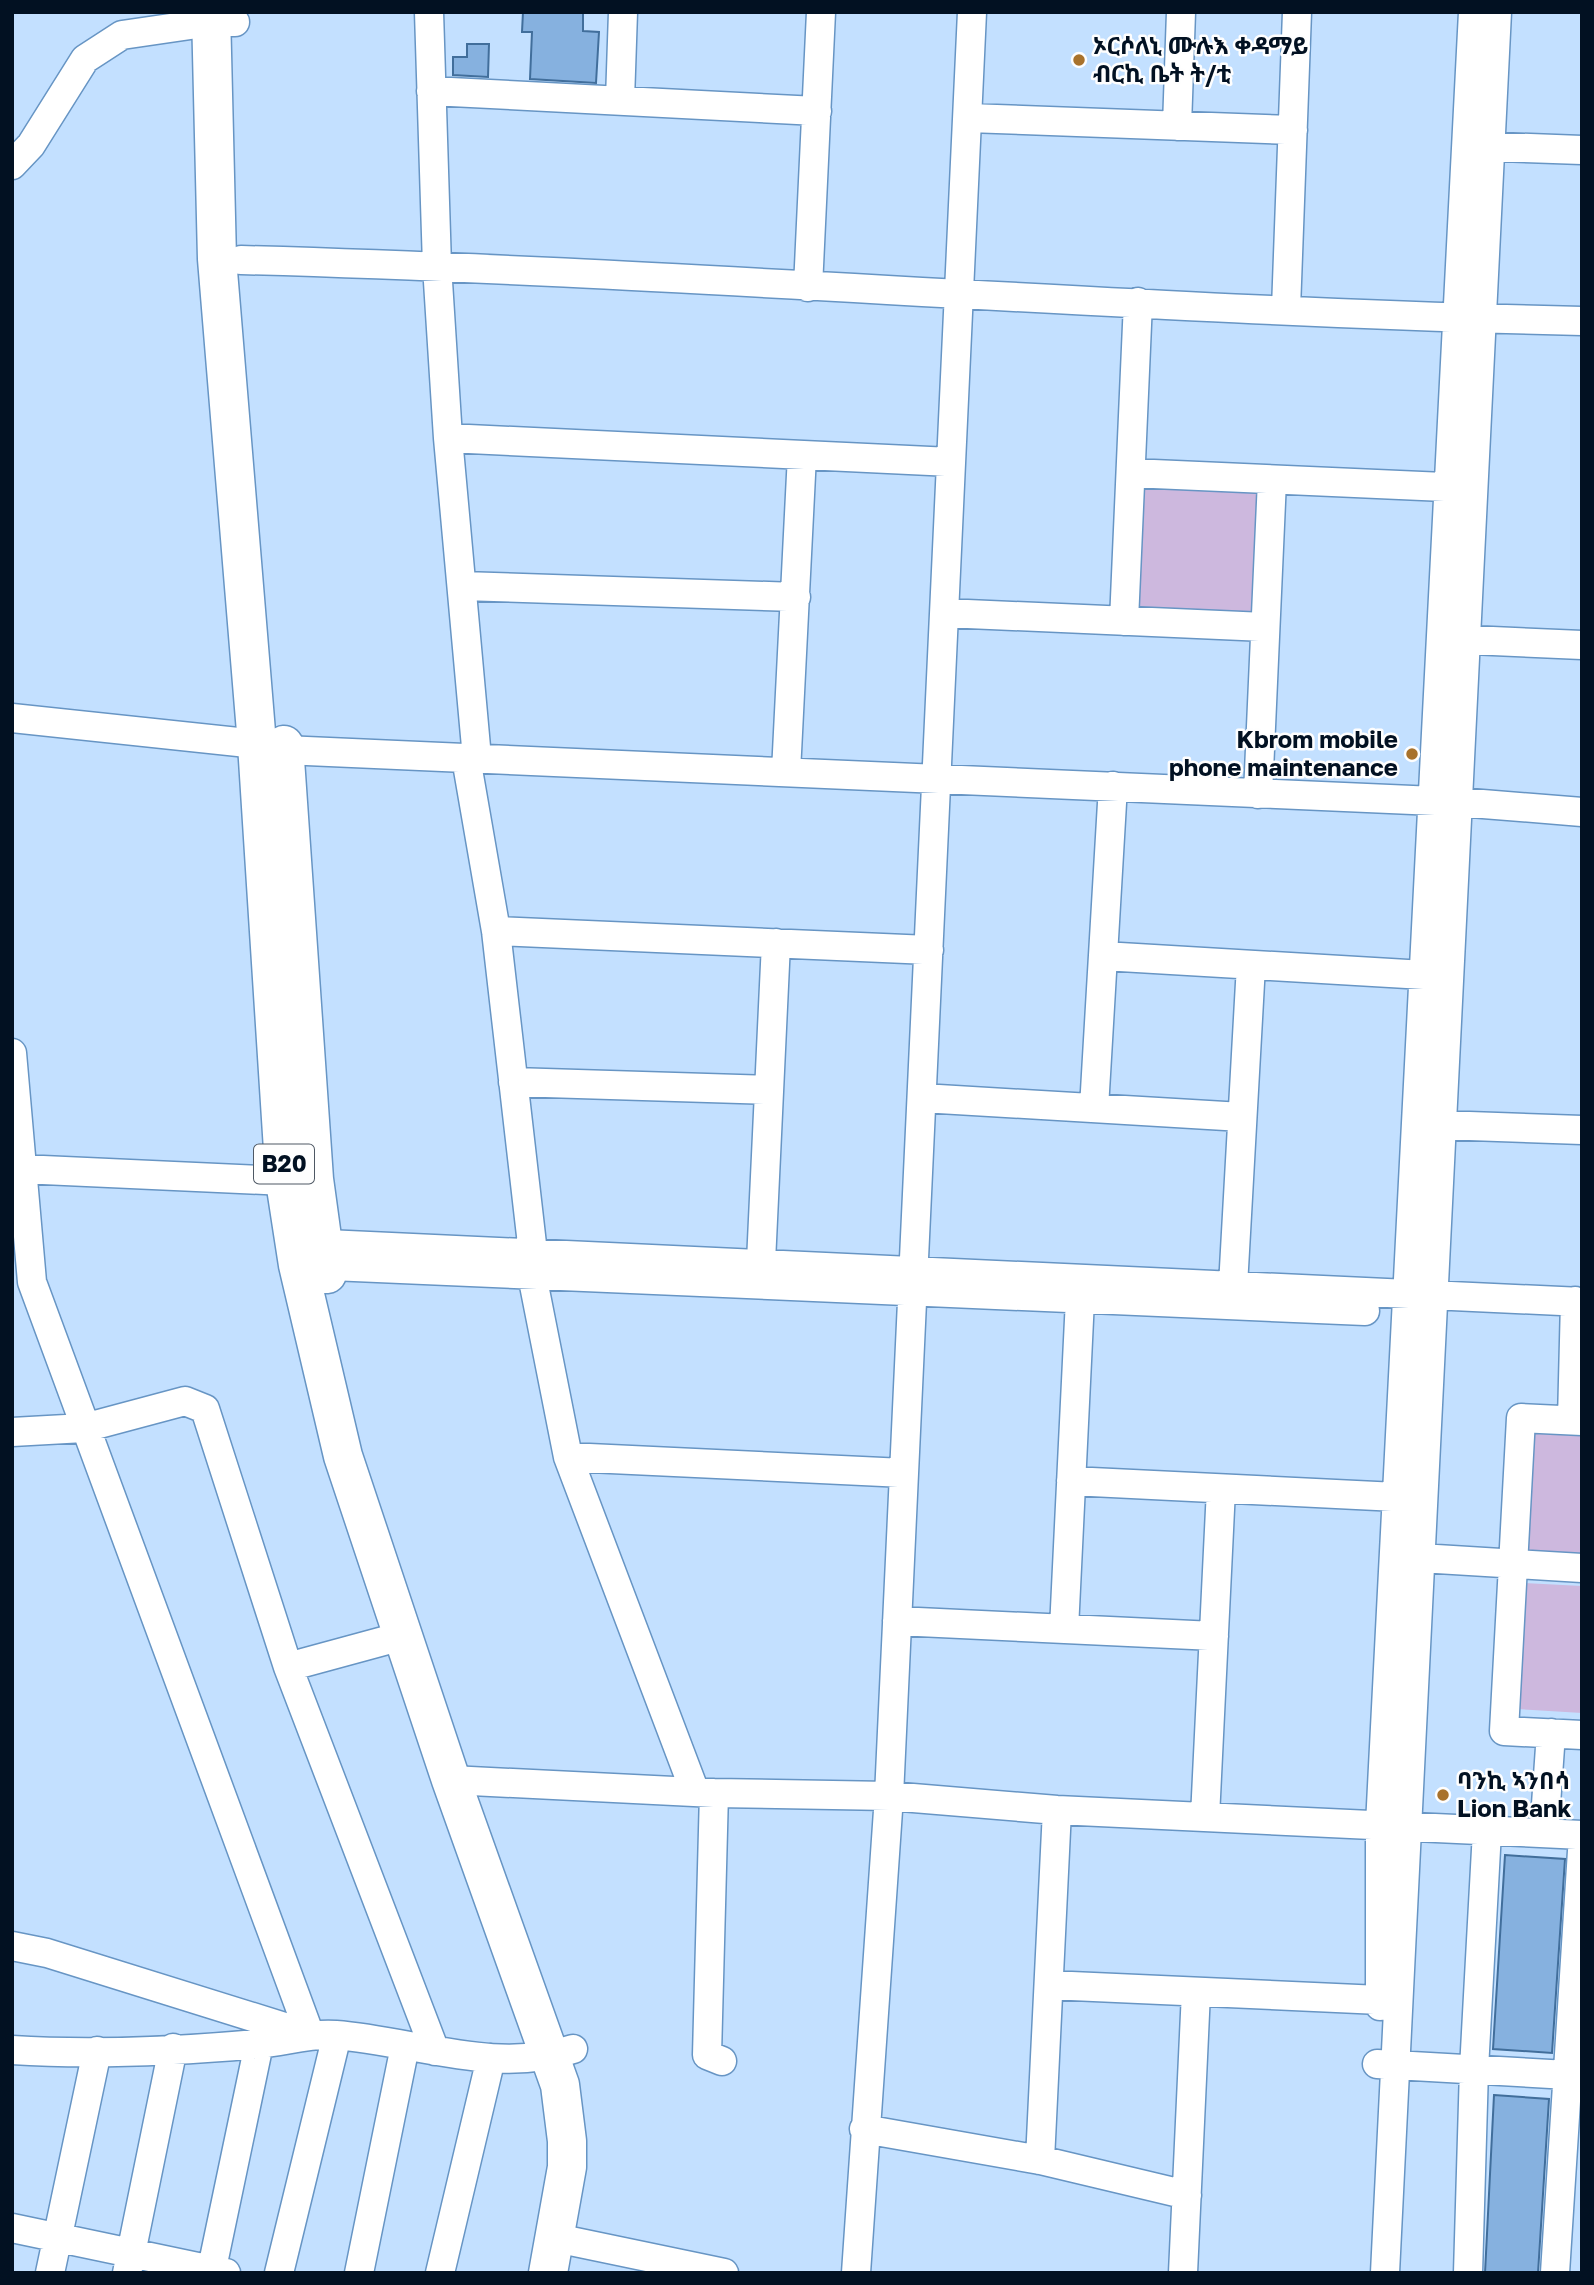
<svg xmlns="http://www.w3.org/2000/svg" width="1594" height="2285" font-family="'Golos Text','Noto Sans Ethiopic',sans-serif">
  <style>
    .green { fill: #cdb8de }
    .building { fill: #86b1df; stroke: #416e9b; stroke-width: 2 }
    .lines { fill: none; stroke-linecap: round; stroke-linejoin: round }
    .minor-casing { stroke: #6795c4; stroke-width: 31 }
    .highway-casing { stroke: #6795c4; stroke-width: 41 }
    .minor { stroke: #fff; stroke-width: 28 }
    .highway { stroke: #fff; stroke-width: 38 }
    .poi-dot { fill: #a8722c; stroke: #fefefe; stroke-width: 2.5 }
    .labels { text-anchor: middle; stroke-width: 5; stroke-linejoin: round; paint-order: stroke }
    .shield { fill: #fefefe; stroke: #4e5864; stroke-width: 2 }
    .shield-label { font-size: 23px; font-weight: bold; fill: #021122 }
    .poi-label { font-size: 24px; font-weight: bold; fill: #021122; stroke: #fefefe; text-anchor: start }
  </style>
  <rect width="100%" height="100%" fill="#c3e0ff"/>
  <path class="green" d="M1137,480L1266,486L1260,620L1131,614Z
    M1530,1428L1582,1431V1558L1524,1555Z
    M1523,1583L1582,1586V1713L1517,1709Z"/>
  <path class="building" d="M523,12H583V31L599,32L596,83L530,79L532,32H522Z
    M467,44H489L488,77L453,75V57H467Z
    M1505,1855L1565,1859L1552,2053L1493,2049Z
    M1494,2095L1549,2099L1538,2273H1485Z"/>
  <g class="lines">
    <g class="minor-casing">
      <path id="minor" d="M429,12L437,266L448,438L477,758
        M431,91L817,111
        M620,100L623,12
        M968,118L1293,130
        M1177,126L1181,12
        M1473,146L1582,150
        M12,165L31,145L85,59L122,35L211,22H235
        M241,260C688,272 1135,311 1582,321
        M808,287L821,12
        M1286,309L1297,12
        M448,438L951,462
        M1131,473L1467,488
        M462,586L796,597
        M945,613L1265,627
        M1124,621L1138,302
        M1448,639L1582,645
        M12,718L257,744
        M284,750L1458,802L1582,812
        M466,758L496,931L533,1253L532,1275L568,1457L695,1792
        M786,772L802,455
        M1258,794L1272,480
        M496,931L929,950
        M1103,956L1441,976
        M12,1053L32,1282L310,2035
        M513,1082L769,1090
        M922,1098L1242,1117
        M1094,1108L1113,786
        M1441,1125L1582,1130
        M21,1169L285,1181
        M305,1243L1582,1302
        M308,1265L1365,1311
        M760,1283L776,943
        M1233,1286L1251,965
        M1572,1420L1575,1301
        M1582,1421L1521,1418L1504,1731L1582,1735
        M12,1432L84,1428L185,1401L205,1409L288,1667L435,2051
        M568,1457L904,1473
        M1071,1481L1397,1497
        M1404,1557L1582,1568
        M897,1621L1214,1636
        M1064,1629L1080,1299
        M288,1667L402,1636
        M451,1780L714,1793L889,1796L1057,1810L1582,1835
        M714,1793L707,2055L722,2061
        M1205,1817L1221,1489
        M1544,1833L1551,1733
        M12,1946L47,1953L307,2034
        M1049,1985L1380,2000
        M1380,2006V1825L1473,12
        M12,2050C91,2055 179,2051 257,2044C284,2042 309,2033 336,2035C414,2041 496,2075 573,2049
        M1377,2064L1568,2075
        M864,2129L1040,2160L1187,2195
        M1040,2160L1057,1810
        M12,2228L226,2273
        M556,2238L724,2273
        M50,2273L97,2051
        M127,2273L173,2048
        M211,2273L259,2044
        M279,2273L337,2035
        M359,2273L405,2046
        M440,2273L491,2058
        M856,2273L889,1796L972,12
        M1183,2273L1196,1992
        M1385,2273L1497,12
        M1468,2273L1474,2069L1487,1831
        M1555,2273L1582,1851"/>
    </g>
    <g class="highway-casing">
      <path id="highway" d="M211,12L217,259L257,744L285,1181L298,1265L343,1456L451,1780L560,2085L567,2141V2167L548,2273
        M284,745L314,1179L327,1274"/>
    </g>
    <use href="#minor" class="minor"/>
    <use href="#highway" class="highway"/>
  </g>
  <g class="poi-dot">
    <circle cx="1079" cy="60" r="7"/>
    <circle cx="1412" cy="754" r="7"/>
    <circle cx="1443" cy="1795" r="7"/>
  </g>
  <g class="labels">
    <rect class="shield" x="254" y="1144.5" width="60" height="39" rx="5"/>
    <g class="shield-label">
      <text x="284" y="1172">B20</text>
    </g>
    <g class="poi-label">
      <text x="1093" y="54">ኦርሶለኒ ሙሉእ ቀዳማይ<tspan x="1093" dy="28">ብርኪ ቤት ት/ቲ</tspan></text>
      <text x="1398" y="748" text-anchor="end">Kbrom mobile<tspan x="1398" dy="28">phone maintenance</tspan></text>
      <text x="1457" y="1789">ባንኪ ኣንበሳ<tspan x="1457" dy="28">Lion Bank</tspan></text>
    </g>
  </g>
  <rect width="1594" height="2285" fill="none" stroke="#021122" stroke-width="28"/>
</svg>
